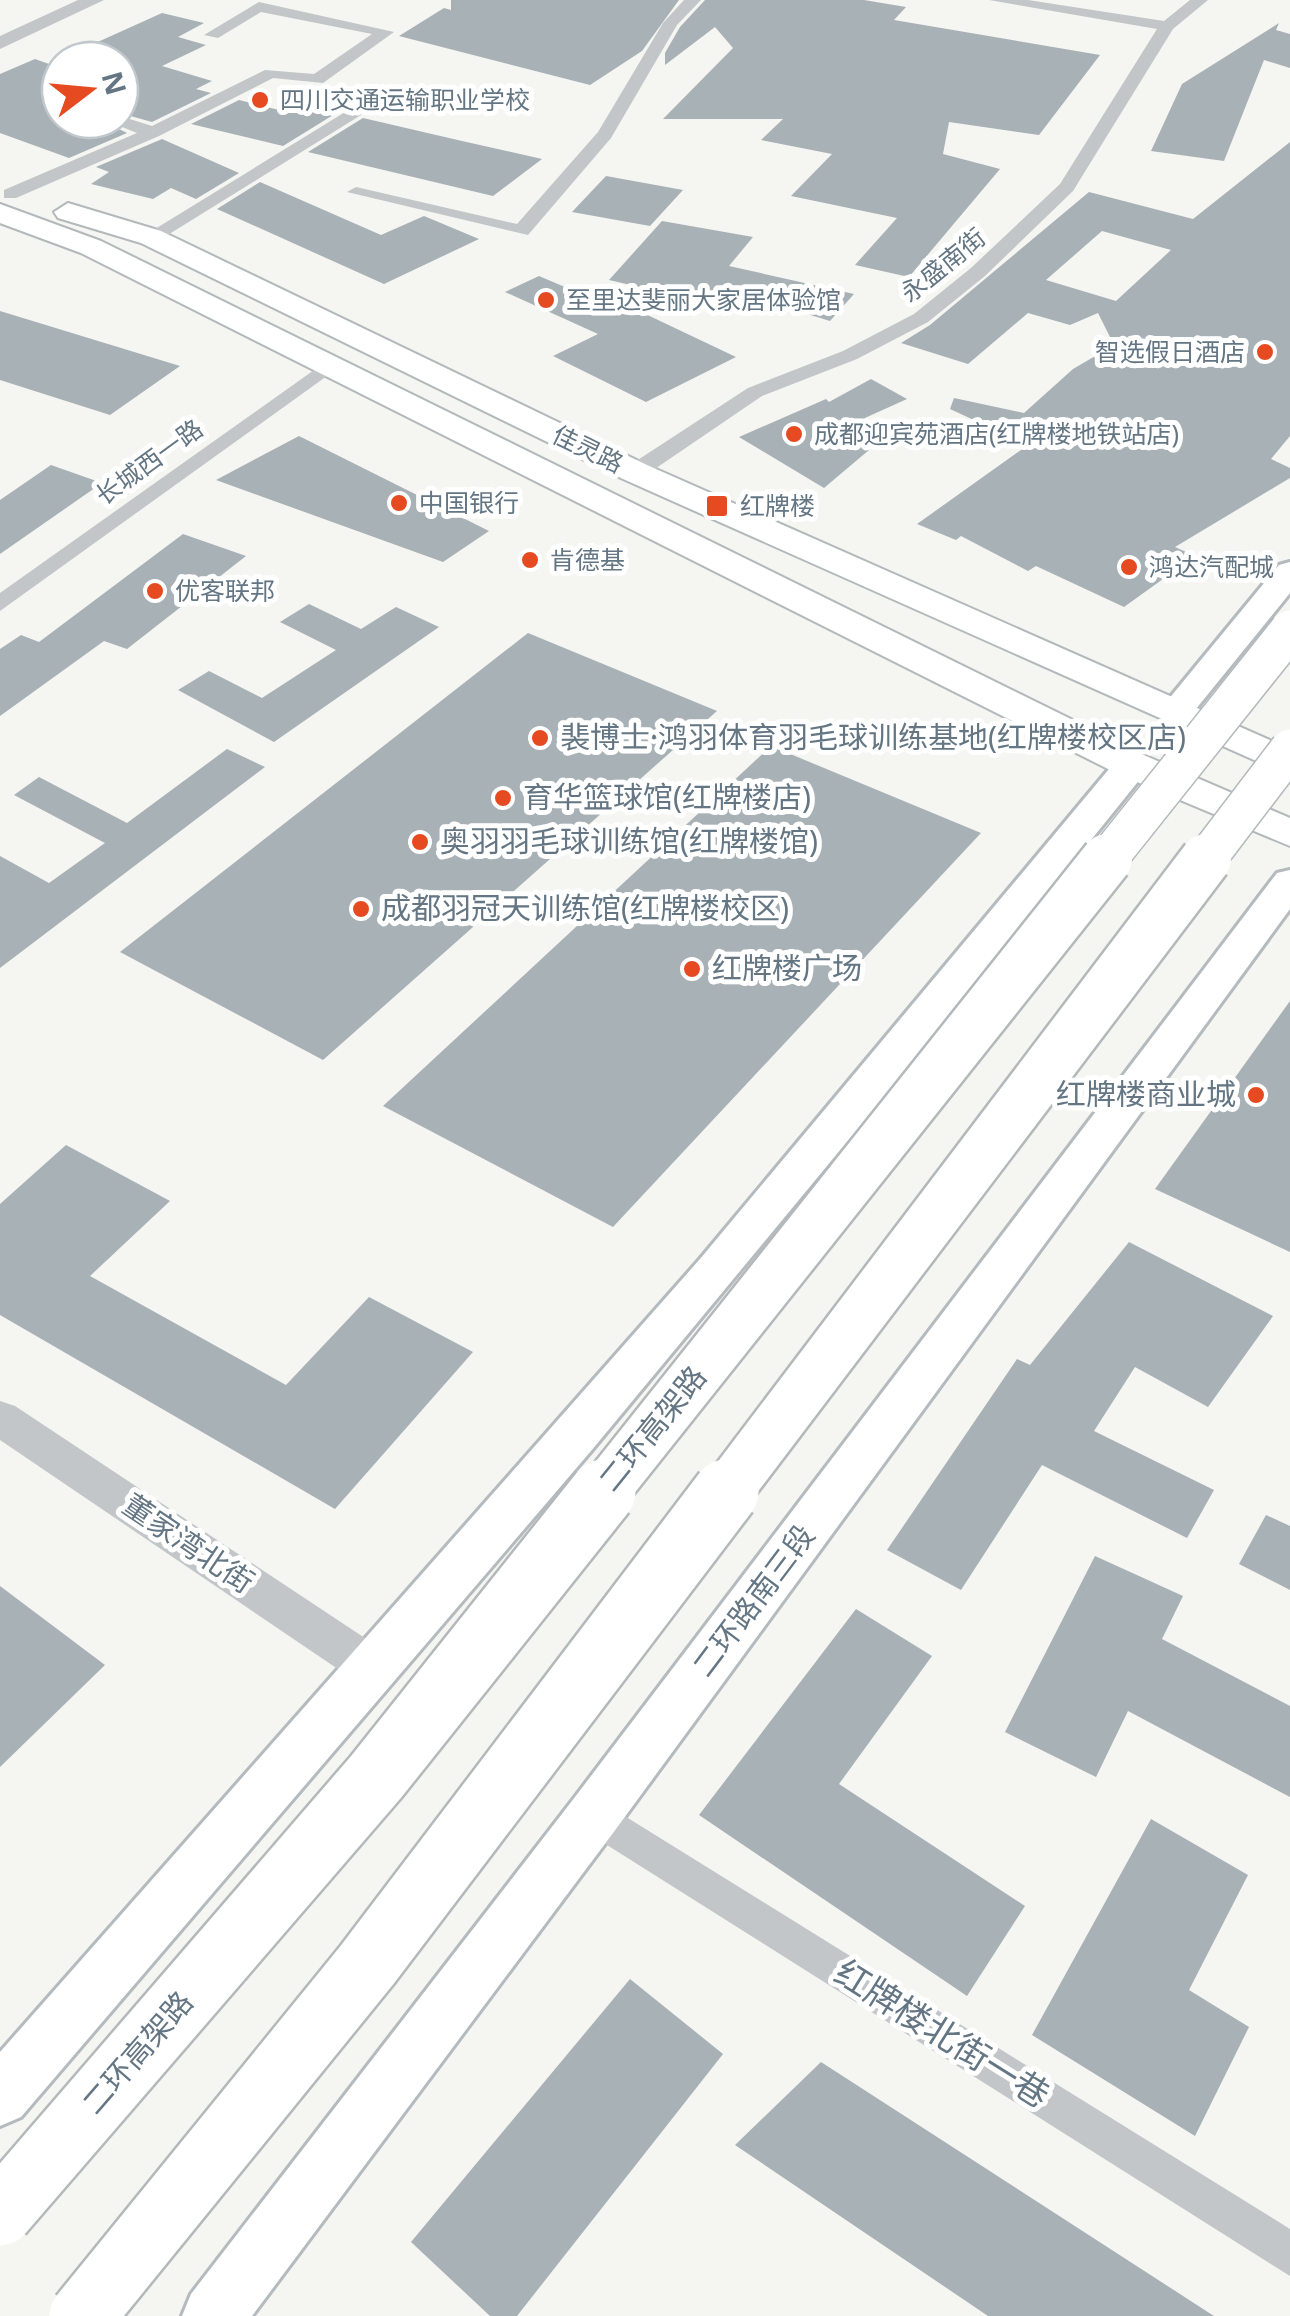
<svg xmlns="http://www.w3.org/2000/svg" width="1290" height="2316" font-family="'Noto Sans','Noto Sans SC',sans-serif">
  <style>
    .building { fill: #a8b1b6; fill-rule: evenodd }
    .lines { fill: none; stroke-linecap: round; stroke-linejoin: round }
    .secondary-casing { stroke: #b4babe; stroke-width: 6 }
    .primary-casing { stroke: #b3b8bb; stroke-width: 4 }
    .minor { fill: #c2c6c9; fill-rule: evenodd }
    .tertiary { fill: #c2c6c9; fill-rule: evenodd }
    .secondary { fill: #fff; fill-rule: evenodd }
    .primary { fill: #fff; fill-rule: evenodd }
    .trunk-bridge-far2-casing { stroke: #b5b8bb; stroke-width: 42; stroke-linecap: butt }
    .trunk-bridge-far1-casing { stroke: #b5b8bb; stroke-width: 55; stroke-linecap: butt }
    .trunk-bridge-casing { stroke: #b5b8bb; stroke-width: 70; stroke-linecap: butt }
    .trunk-bridge-far2 { stroke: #fff; stroke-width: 39 }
    .trunk-bridge-far1 { stroke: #fff; stroke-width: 50 }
    .trunk-bridge { stroke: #fff; stroke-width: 65 }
    .poi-dot { fill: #e54a21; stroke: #fff; stroke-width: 4 }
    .labels { text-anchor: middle; stroke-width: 10; stroke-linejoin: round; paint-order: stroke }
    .far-poi-label { font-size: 25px; fill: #647683; stroke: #fff; text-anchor: start }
    .far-street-label { font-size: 25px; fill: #647683; stroke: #fff }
    .poi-label { font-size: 30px; fill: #647683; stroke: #fff; text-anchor: start }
    .street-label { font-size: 30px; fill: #647683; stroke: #fff }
    .near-street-label { font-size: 35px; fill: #647683; stroke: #fff }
  </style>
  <rect width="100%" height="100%" fill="#f5f5f1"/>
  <path class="building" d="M451,0H679L642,51L590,85L399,36L444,8L451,10Z
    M705,0H864L906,7L894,20L1100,55L1039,135L949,122L943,154L1000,169L909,277L855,265L897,218L791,196L832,154L761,140L783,119H663L733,48L715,27L665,65V53L680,27Z
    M162,13L204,23L178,37L206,45L162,66L212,81L196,89L211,93L152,122L120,113V60H60V120H101L127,133L69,158L0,133V74L35,59L49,64Z
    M1279,23L1276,30L1290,34V68L1264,60L1224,161L1151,151L1182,84Z
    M239,100L279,110L292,102L338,112L283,146L191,124Z
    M363,118L462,141L542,159L493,196L308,152Z
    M162,139L239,173L196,199L171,188L153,199L91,184L109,172L96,167Z
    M1290,142V436L1271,459L1290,468V478L1175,547L1195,556L1124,607L1036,566L1028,571L961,536L956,540L917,524L1028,445L950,409L954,398L1024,413L1073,369L1114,345L1098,313L1070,325L1028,313L968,364L901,343L930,325L1089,192L1193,219ZM1102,231L1171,250L1116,301L1046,280Z
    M606,176L683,190L650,226L572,212Z
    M260,182L381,235L424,216L479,239L384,284L217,209Z
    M662,221L753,237L729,266L854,294L830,321L759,299L753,313L609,280Z
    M539,276L593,299L599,292L736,357L646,402L553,356L598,334L505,292Z
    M0,311L180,366L110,415L0,380Z
    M871,379L907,399L836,431L869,450L824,488L739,437L826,399L829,402Z
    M299,436L489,531L443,562L216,480Z
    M51,465L102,483L0,554V500Z
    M183,534L246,556L127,649L104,641L0,716V649L21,635L39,642Z
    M309,604L361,629L396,607L439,627L274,742L178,690L209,671L262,698L336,650L280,622Z
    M528,633L717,711L323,1060L120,952Z
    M771,746L981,833L613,1227L383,1106Z
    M227,749L265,767L0,968V856L49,883L105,843L14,795L39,777L127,823Z
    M1290,1001V1252L1155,1189Z
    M66,1145L170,1201L90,1276L286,1385L369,1297L473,1352L335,1509L0,1315V1204Z
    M1129,1242L1273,1316L1208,1407L1135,1367L1094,1431L1214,1490L1187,1538L1042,1465L961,1590L887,1550L1017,1359L1030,1365Z
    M1266,1515L1290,1526V1590L1239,1564Z
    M1095,1556L1183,1596L1162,1639L1290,1706V1797L1128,1711L1096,1777L1005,1732Z
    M0,1586L105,1665L0,1767Z
    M856,1609L932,1656L839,1784L1025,1906L967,1996L699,1815Z
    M1151,1819L1248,1875L1189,1990L1249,2027L1195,2136L1032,2035Z
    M630,1979L723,2054L517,2316H490L411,2242Z
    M821,2062L1214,2316H988L735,2145Z"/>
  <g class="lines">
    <g class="secondary-casing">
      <path id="secondary" d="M1290,562V593L1187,720H1163L1158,713L1163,706L1279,565Z
        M1132,754L1145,757L1150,765L1145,773L870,1114L591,1451L21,2117L0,2126V2052L700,1259L1119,757Z
        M1290,870V909L613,1833L252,2316H182L191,2294L575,1797L1277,873Z"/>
    </g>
    <g class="primary-casing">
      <path id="primary" d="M68,203L161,231L647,465L1290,749V776L623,479L141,243L58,218L54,212Z
        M0,204L101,241L1146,756L1290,818V846L1118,774L81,253L0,223Z"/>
    </g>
    <path class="minor" d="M684,0H701L677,25L611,138L528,235L347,192L356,187L517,224L598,132L663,23Z
      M989,0H1028L1164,21L1190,0H1208L1173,29L1073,191L985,276L928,322L857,359L762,396L643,477H627V467L748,388L843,351L914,314L971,268L1060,184L1157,29Z
      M259,2L394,32L323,83L273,78L159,136L16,198H4V190L137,133L105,120H120V116L152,126L265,70L314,74L372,34L261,12L218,38L204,35Z
      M355,106L363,111L361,115L158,241L142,237Z
      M331,358L341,364L338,368L0,611V593Z
      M594,1797L1290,2229V2276L580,1828L575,1815L580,1802Z"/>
    <path class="tertiary" d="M78,0H104L0,49V36Z
      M0,1401L15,1406L392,1656L399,1670L392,1684L376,1690L360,1684L0,1440Z"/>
    <use href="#secondary" class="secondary"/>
    <use href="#primary" class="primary"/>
    <g class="trunk-bridge-far2-casing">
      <path id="trunk-bridge-far2" d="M1105,862L1290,630
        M1204,862L1290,749"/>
    </g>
    <g class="trunk-bridge-far1-casing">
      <path id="trunk-bridge-far1" d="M601,1495L1107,859
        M724,1495L1206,859"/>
    </g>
    <g class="trunk-bridge-casing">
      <path id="trunk-bridge" d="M0,2213L376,1777L603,1492
        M82,2316L367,1965L726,1492"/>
    </g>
    <use href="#trunk-bridge-far2" class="trunk-bridge-far2"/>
    <use href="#trunk-bridge-far1" class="trunk-bridge-far1"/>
    <use href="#trunk-bridge" class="trunk-bridge"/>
  </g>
  <g class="poi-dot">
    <circle cx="260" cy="100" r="10"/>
    <circle cx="546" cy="300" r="10"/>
    <circle cx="1265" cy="352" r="10"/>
    <circle cx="794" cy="434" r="10"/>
    <circle cx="399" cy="503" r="10"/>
    <rect x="705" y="494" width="24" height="24" rx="5"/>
    <circle cx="530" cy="560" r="10"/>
    <circle cx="1129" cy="567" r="10"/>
    <circle cx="155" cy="591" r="10"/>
    <circle cx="540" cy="738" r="10"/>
    <circle cx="503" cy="798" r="10"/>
    <circle cx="420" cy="842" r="10"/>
    <circle cx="361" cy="909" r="10"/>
    <circle cx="692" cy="969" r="10"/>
    <circle cx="1256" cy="1095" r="10"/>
  </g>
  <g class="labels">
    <g class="far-poi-label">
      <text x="280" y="109">四川交通运输职业学校</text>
      <text x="566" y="309">至里达斐丽大家居体验馆</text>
      <text x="1245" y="361" text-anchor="end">智选假日酒店</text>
      <text x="814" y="443">成都迎宾苑酒店(红牌楼地铁站店)</text>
      <text x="419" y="512">中国银行</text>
      <text x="740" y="515">红牌楼</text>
      <text x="550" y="569">肯德基</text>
      <text x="1149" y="576">鸿达汽配城</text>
      <text x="175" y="600">优客联邦</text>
    </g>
    <g class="far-street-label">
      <text transform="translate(943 265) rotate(-39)" y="9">永盛南街</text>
      <text transform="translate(588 449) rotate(26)" y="9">佳灵路</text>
      <text transform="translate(149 462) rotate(-36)" y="9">长城西一路</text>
    </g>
    <g class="poi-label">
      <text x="560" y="748">裴博士·鸿羽体育羽毛球训练基地(红牌楼校区店)</text>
      <text x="523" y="808">育华篮球馆(红牌楼店)</text>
      <text x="440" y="852">奥羽羽毛球训练馆(红牌楼馆)</text>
      <text x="381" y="919">成都羽冠天训练馆(红牌楼校区)</text>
      <text x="712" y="979">红牌楼广场</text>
      <text x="1236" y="1105" text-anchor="end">红牌楼商业城</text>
    </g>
    <g class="street-label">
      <text transform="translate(653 1429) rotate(-51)" y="10">二环高架路</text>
      <text transform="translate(188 1544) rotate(34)" y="10">董家湾北街</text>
      <text transform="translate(754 1601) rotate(-53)" y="10">二环路南三段</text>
      <text transform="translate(138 2053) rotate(-49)" y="10">二环高架路</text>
    </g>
    <g class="near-street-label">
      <text transform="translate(942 2034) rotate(32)" y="12">红牌楼北街一巷</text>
    </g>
  </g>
  <g transform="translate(90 90) rotate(74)"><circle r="48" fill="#ffffff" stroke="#c1c8cd" stroke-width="2.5"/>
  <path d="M0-8L18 38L0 25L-18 38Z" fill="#e54a21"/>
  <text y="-15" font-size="28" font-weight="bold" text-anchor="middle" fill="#647683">N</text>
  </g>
</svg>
